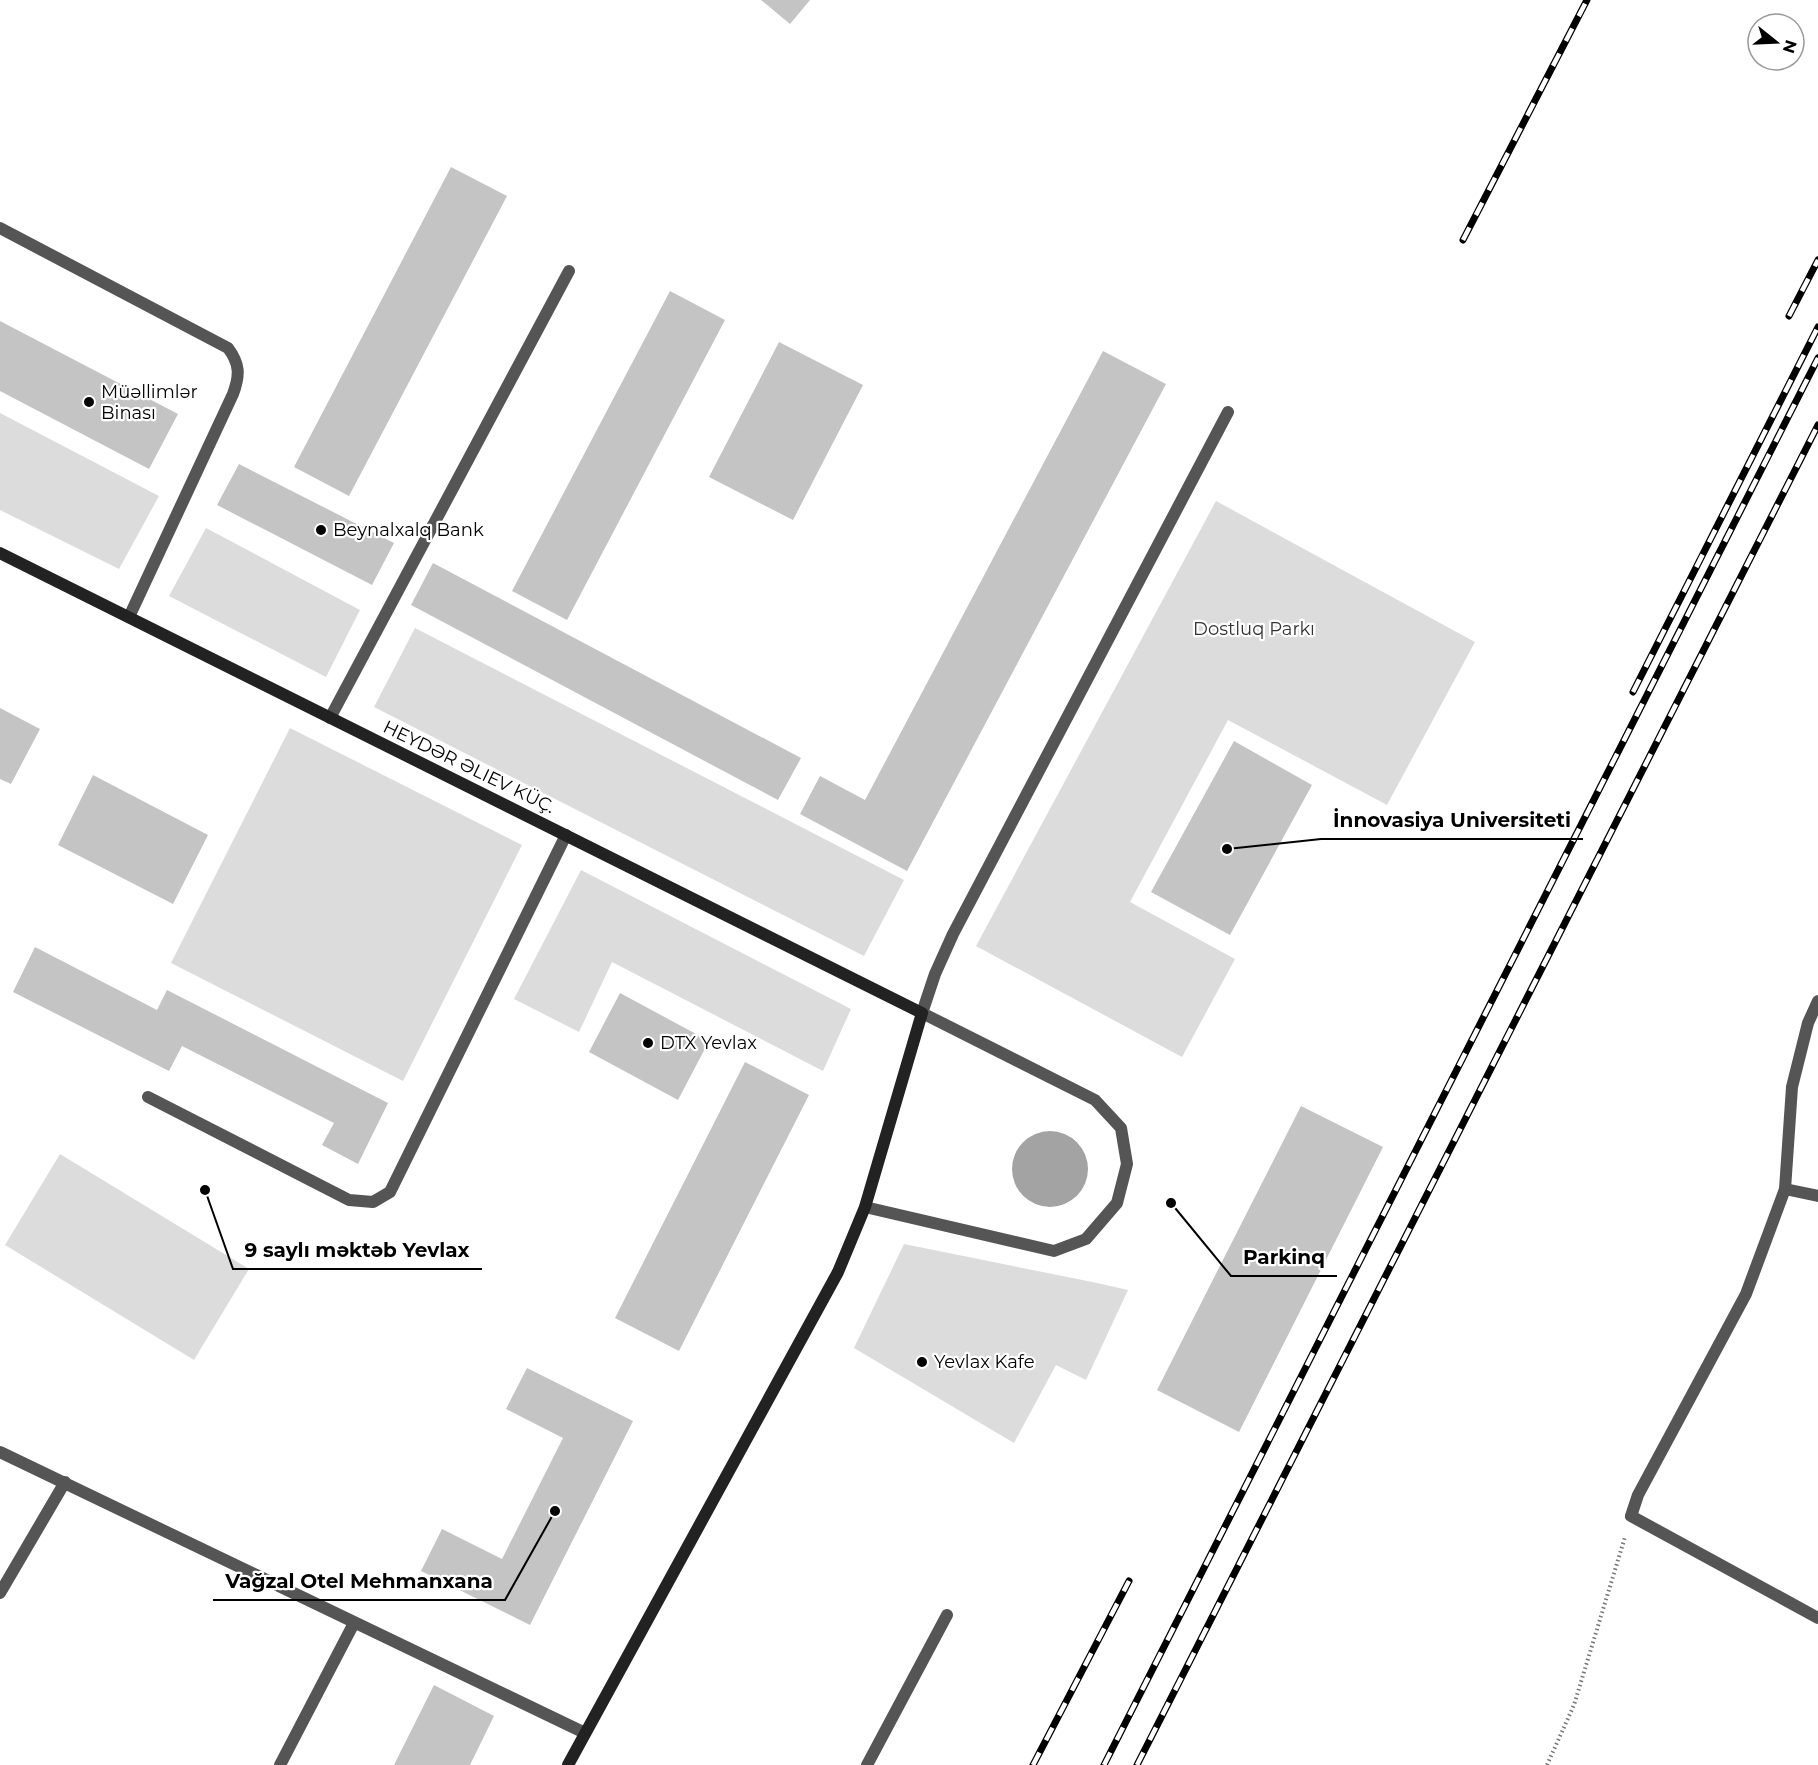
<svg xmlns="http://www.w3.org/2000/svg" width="1818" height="1765" font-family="Montserrat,sans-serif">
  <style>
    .green { fill: #dcdcdc }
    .water { fill: #a3a3a3 }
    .building { fill: #c4c4c4 }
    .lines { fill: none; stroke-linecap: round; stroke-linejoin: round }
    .path { stroke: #777; stroke-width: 4; stroke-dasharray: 1.5 3; stroke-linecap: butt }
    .lane { stroke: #555; stroke-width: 12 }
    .street { stroke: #555; stroke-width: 12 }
    .secondary { stroke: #222; stroke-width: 12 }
    .rail-casing { stroke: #000; stroke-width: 7 }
    .rail { stroke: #fff; stroke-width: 4.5; stroke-dasharray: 14; stroke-linecap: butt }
    .poi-dot { fill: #000; stroke: #fff; stroke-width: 2 }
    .labels { text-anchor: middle; stroke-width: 4.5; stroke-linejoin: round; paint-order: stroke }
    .poi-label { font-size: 18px; fill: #000; stroke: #fff; text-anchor: start }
    .park-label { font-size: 18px; fill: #333; stroke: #fff }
    .street-label { font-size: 18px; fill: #000; stroke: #fff }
    .leader { fill: none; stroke: #000; stroke-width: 2 }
    .callout-dot { fill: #000; stroke: #fff; stroke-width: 2 }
    .callout-label { font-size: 20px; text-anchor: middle; font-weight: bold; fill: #000; stroke: #fff; stroke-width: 4.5; stroke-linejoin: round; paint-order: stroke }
  </style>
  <rect width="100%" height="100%" fill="#fff"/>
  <path class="green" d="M0,413L159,496L119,569L0,510Z
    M1216,501L1475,642L1387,805L1228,720L1130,902L1235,959L1182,1057L976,946Z
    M206,528L360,610L326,677L169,596Z
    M415,628L904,880L864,956L374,707Z
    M290,728L522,845L403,1081L171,963Z
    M581,870L851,1009L823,1071L612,962L579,1032L514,999Z
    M60,1154L249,1269L194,1360L5,1245Z
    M904,1244L1097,1283L1128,1290L1086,1380L1056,1365L1014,1443L854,1348Z"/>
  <path class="water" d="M1012 1169a38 38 0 1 1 76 0a38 38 0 1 1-76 0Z"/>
  <path class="building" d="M761,0H810L790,24Z
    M451,167L507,196L349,496L294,467Z
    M670,291L725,320L567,620L512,591Z
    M0,321L178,414L149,469L0,391Z
    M779,342L863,385L793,520L709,477Z
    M1103,351L1166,384L907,871L800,814L820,776L865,800Z
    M239,464L394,543L372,585L217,505Z
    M433,563L801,758L778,800L411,605Z
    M0,708L40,729L11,784L0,779Z
    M1234,741L1312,785L1230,935L1151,892Z
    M93,775L208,835L173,904L58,845Z
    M35,947L157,1010L167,990L388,1103L358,1164L322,1145L334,1123L182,1046L169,1071L13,992Z
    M620,993L709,1041L678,1100L589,1052Z
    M745,1062L809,1095L679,1351L615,1318Z
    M1301,1106L1383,1147L1239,1432L1157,1390Z
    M527,1368L633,1421L530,1625L421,1571L442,1529L502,1559L563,1438L506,1409Z
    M434,1685L494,1716L470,1765H394Z"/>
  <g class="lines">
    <path class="path" d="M1547,1765L1574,1705L1625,1537"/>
    <path class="lane" d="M0,228L228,348C240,364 240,375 233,394L129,617
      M330,718L569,271
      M1818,1001L1808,1023L1792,1087L1785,1189L1746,1294L1638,1495L1631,1516L1818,1618
      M148,1097L349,1200L373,1202L390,1192L566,835
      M865,1207L1054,1251L1086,1239L1117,1203L1127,1164L1121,1128L1095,1100L922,1013L935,974L953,934L1228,412
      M280,1765L354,1623"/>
    <path class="street" d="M1785,1189L1818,1196
      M0,1452L585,1733
      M0,1593L65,1482
      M867,1765L947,1615"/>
    <path class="secondary" d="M0,553L922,1013L865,1207L838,1272L568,1765"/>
    <g class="rail-casing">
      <path id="rail" d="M1463,240L1587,0
        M1789,316L1818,260
        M1633,692L1818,327
        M1033,1765L1129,1581
        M1104,1765L1818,358
        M1137,1765L1818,425"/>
    </g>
    <use href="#rail" class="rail"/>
  </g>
  <g class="poi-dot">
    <circle cx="89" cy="402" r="6"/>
    <circle cx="321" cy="530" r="6"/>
    <circle cx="648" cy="1043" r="6"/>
    <circle cx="922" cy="1362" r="6"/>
  </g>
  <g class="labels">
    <g class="poi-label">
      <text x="101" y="398">Müəllimlər<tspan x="101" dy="21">Binası</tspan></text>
      <text x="333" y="536">Beynalxalq Bank</text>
      <text x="660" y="1049">DTX Yevlax</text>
      <text x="934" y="1368">Yevlax Kafe</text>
    </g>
    <g class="park-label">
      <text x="1254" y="635">Dostluq Parkı</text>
    </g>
    <g class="street-label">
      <text transform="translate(469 767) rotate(26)" y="6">HEYDƏR ƏLIEV KÜÇ.</text>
    </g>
  </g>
  <path class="leader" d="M1227 849L1321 839H1583M205 1190L233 1269H482M1171 1203L1231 1276H1337M555 1511L505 1600H213"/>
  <g class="callout-dot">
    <circle cx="1227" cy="849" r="6"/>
    <circle cx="205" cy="1190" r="6"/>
    <circle cx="1171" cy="1203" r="6"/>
    <circle cx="555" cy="1511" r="6"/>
  </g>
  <g class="callout-label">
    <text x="1452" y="827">İnnovasiya Universiteti</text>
    <text x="357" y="1257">9 saylı məktəb Yevlax</text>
    <text x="1284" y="1264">Parkinq</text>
    <text x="359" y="1588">Vağzal Otel Mehmanxana</text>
  </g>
  <g transform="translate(1776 42) rotate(108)"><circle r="28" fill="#ffffff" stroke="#999999" stroke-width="1.5"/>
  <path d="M0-4.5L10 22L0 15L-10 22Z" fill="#000000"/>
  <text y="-9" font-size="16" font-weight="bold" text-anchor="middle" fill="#000000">N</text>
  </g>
</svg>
